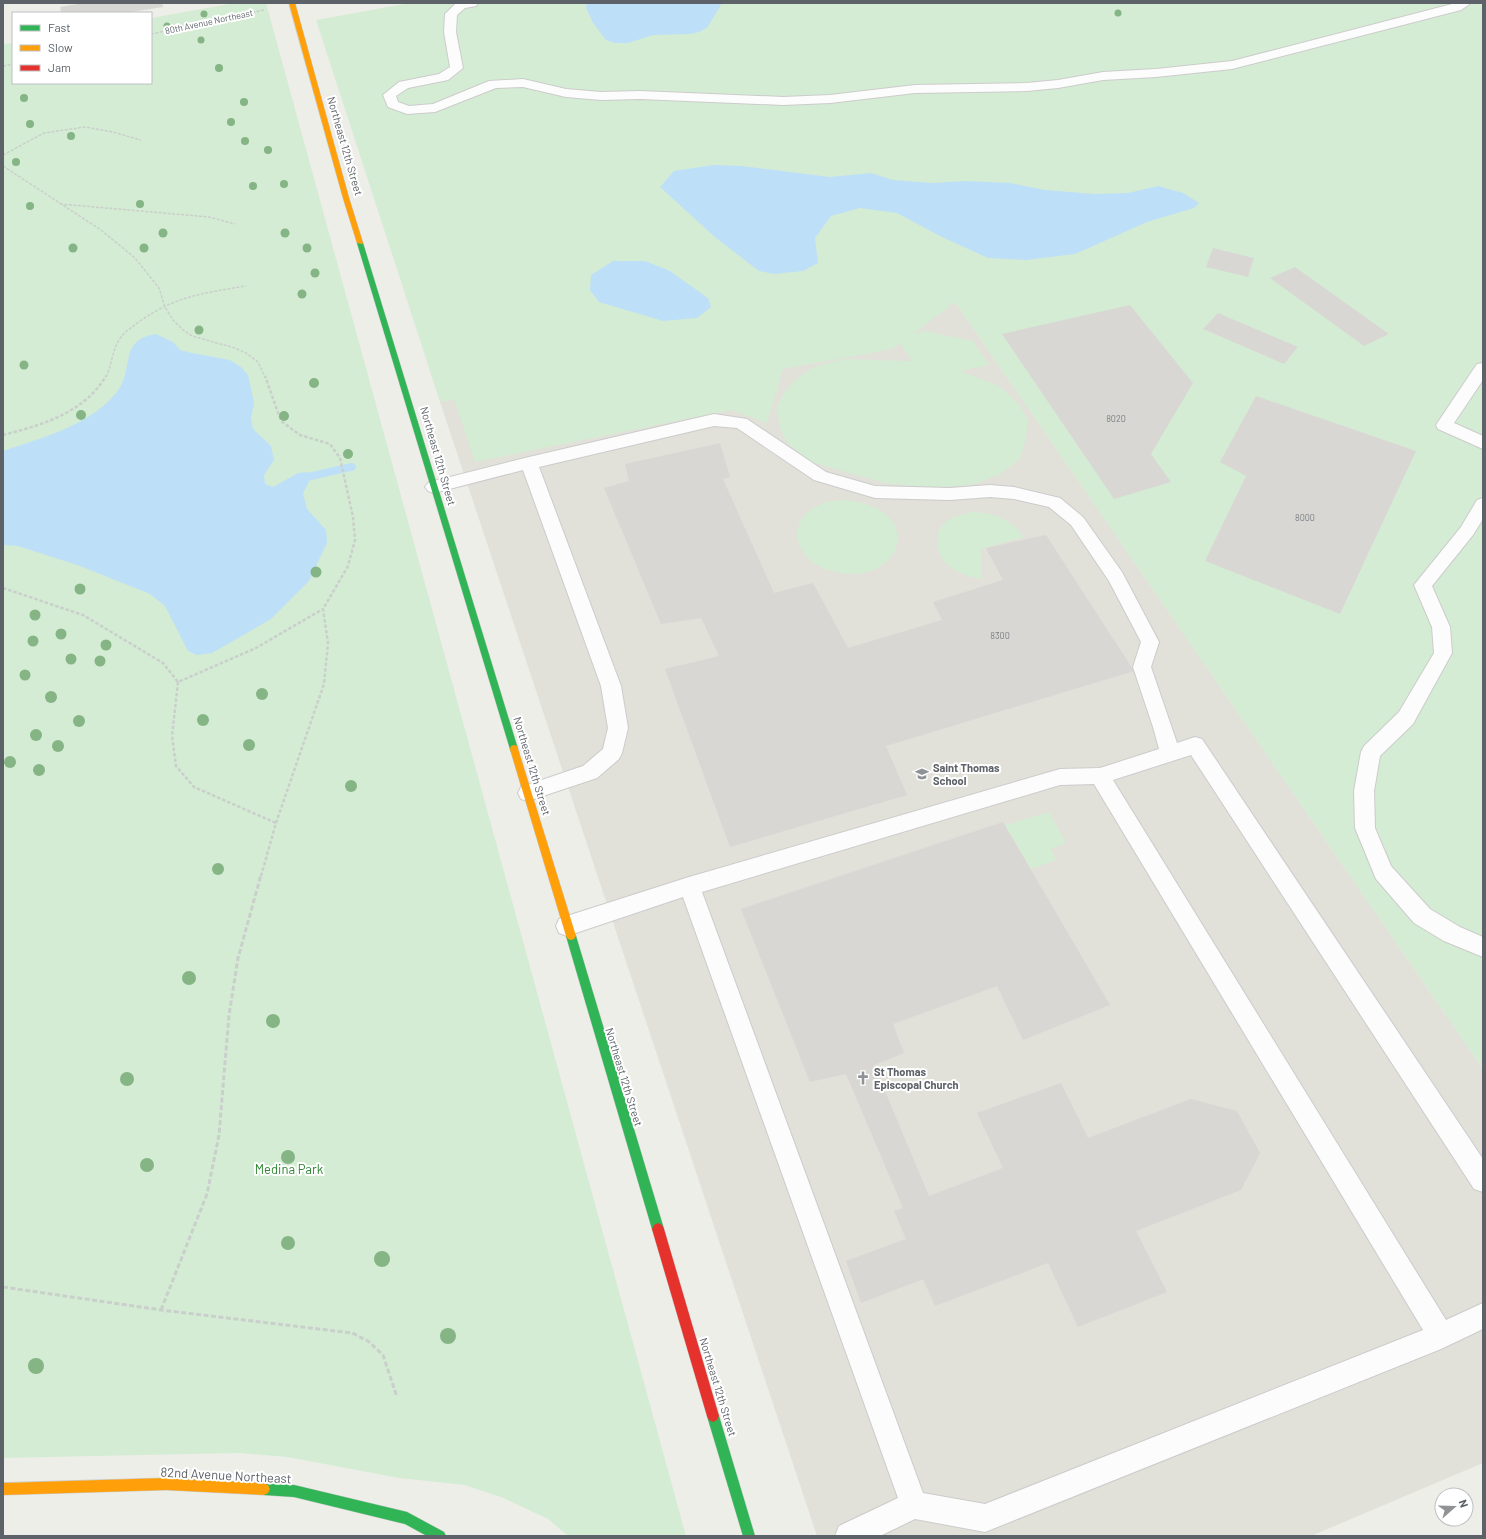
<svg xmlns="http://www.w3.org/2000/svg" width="1486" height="1539" font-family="Barlow,sans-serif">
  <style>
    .education { fill: #e1e0d9 }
    .green { fill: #d5ecd4 }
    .water { fill: #bddff8 }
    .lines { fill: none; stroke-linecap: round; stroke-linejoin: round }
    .stream { fill: #bddff8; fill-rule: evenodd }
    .building { fill: #d8d7d4 }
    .lane-casing { stroke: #cbcccb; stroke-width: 2 }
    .fast-casing { stroke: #c9cbca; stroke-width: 1 }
    .slow-casing { stroke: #c9cbca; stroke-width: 1 }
    .jam-casing { stroke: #c9cbca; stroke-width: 1 }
    .path-far2 { stroke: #c9cfcb; stroke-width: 1.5; stroke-dasharray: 3 1.5; stroke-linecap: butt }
    .path-far1 { stroke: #c9cfcb; stroke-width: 2.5; stroke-dasharray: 3.5 2; stroke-linecap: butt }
    .path { stroke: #c9cfcb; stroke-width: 3; stroke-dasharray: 5 2.5; stroke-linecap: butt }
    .lane { fill: #fcfcfc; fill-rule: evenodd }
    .fast { fill: #30b455; fill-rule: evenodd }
    .slow { fill: #ff9f0a; fill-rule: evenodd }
    .jam { fill: #e5322d; fill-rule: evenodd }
    .tree { fill: #85b485 }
    .labels { text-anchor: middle; stroke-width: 4; stroke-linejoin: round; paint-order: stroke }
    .far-street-label { font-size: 9px; fill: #5d6268; stroke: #fff }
    .number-label { font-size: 9px; fill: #7c8084 }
    .street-label { font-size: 11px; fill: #5d6268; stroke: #fff }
    .poi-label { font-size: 11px; font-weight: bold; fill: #5d6268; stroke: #fff; text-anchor: start }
    .near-park-label { font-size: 13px; fill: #2f8534; stroke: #fff }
    .near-street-label { font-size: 13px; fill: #5d6268; stroke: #fff }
  </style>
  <rect width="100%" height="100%" fill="#eeeee9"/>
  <path class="education" d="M947,290L1483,1069V1463L1311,1536H817L440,402Z"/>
  <path class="green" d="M235,3H266L686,1536H568L548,1519L501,1497L464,1485L399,1478L287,1457L239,1453L3,1458V44L13,43V83H151V18Z
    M410,3H1483V1069L955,302L913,334L925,331L973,341L989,365L960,371L999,386L1019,404L1028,420L1026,439L1020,459L1000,474L972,485L928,488L885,483L811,462L787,443L780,428L777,407L785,391L800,376L814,367L843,359L912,361L900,343L892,349L783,369L767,423L731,410L475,462L454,399L440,402L316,20Z
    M842,500C931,506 901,588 837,572C827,570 817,567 810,560C787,537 797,511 827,502C832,501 837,501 842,500Z
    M974,512C997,514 1009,518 1024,537L981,549V579C972,577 963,575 955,570C937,560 929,535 947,521C955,515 964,514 974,512Z
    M1049,812L1066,843L1051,849L1056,860L1031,869L1005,825Z"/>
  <path class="water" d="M587,3H722L707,28L699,32L689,34L653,35L628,43H614L606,40L593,23L586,8Z
    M714,165L741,166L830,177L871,173L893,180L933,183L965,181L1010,183L1045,190L1095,194L1128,193L1158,186L1183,193L1199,203L1194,208L1147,222L1075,254L1026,260L988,258L942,237L897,213L860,208L831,216L815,238L818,263L803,271L774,274L759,271L716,238L660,187L674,171Z
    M613,261H645L670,271L708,298L711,307L697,318L663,321L599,302L590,290L591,275Z
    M156,334L173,342L180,350L192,353L230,360L241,367L248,375L254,403L251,418L253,429L271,446L274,460L264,475L265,484L273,487L298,473L308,472L312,476L303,493L307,509L326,530L327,543L309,581L271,619L212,653L197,655L188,651L165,606L150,594L80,566L18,546L3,545V451C41,438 89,426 116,393C136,369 117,340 156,334Z"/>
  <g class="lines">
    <path class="stream" d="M351,463L355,464L356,467L355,470L312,480L308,479L306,476L308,473L312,472Z"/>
  </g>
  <path class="building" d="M84,3H162L163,7L125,13H61L60,7Z
    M1213,248L1254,258L1248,277L1206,267Z
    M1295,267L1389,334L1364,346L1270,278Z
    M1130,305L1193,383L1151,454L1171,482L1114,499L1002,334Z
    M1218,313L1298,347L1284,364L1203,329Z
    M1256,396L1416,451L1340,614L1205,561L1246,476L1220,462Z
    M720,443L730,477L723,479L774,593L813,583L848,648L942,620L933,602L1003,580L986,548L1046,535L1134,671L886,746L907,795L730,847L665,669L719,656L701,618L661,624L604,488L629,481L625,464Z
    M1003,822L1110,1005L1023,1040L997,986L893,1024L904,1053L874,1065L929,1196L1003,1168L977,1113L1061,1083L1088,1138L1191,1099L1237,1111L1260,1153L1241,1190L1136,1231L1167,1292L1078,1327L1048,1263L935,1306L923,1279L861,1303L846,1261L906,1239L894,1211L903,1208L846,1074L810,1082L741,909Z"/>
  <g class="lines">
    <g class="lane-casing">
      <path id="lane" d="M456,3H478L476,6L465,8L457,15L456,32L463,68L448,80L408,88L396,96L398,102L409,106L433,104L489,81L523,79L566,89L601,92L640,91L783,97L830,95L915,85L1027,83L1058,80L1103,72L1156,69L1232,61L1456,3H1471L1461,10L1232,69L1156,77L1103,80L1058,88L1027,91L915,93L830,103L783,105L640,99L601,100L566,97L523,87L496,88L435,112L407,114L388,107L383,95L399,82L439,74L450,67L444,32L445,14Z
        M1483,363V380L1454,423L1483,436V449L1438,429L1436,425L1477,364Z
        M714,414L747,419L826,472L875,486L950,488L990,485L1014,487L1060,498L1083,517L1122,572L1159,642L1151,667L1177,743L1195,737L1202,739L1483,1159V1192L1474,1189L1191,755L1113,780L1446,1320L1483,1303V1329L1441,1349L985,1532L915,1519L880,1536H835L839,1526L898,1498L683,897L567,936L559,933L556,926L559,919L567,916L689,877L1060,769L1100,768L1159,749L1153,727L1133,667L1141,642L1109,581L1071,525L1049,507L1014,499L990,497L950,500L875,498L814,480L737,428L714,426L539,467L621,686L628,728L622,753L619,759L597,778L528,801L521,799L518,793L521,787L583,766L603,749L608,728L601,686L523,470L434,493L428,491L425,487L428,483L434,481L529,457ZM1094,784L1423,1330L985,1504L923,1493L702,892L1060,785Z
        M1483,498V519L1473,535L1432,586L1450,627L1452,653L1413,724L1380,756L1374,791L1375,828L1391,866L1430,909L1460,927L1483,937V957L1444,941L1414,923L1376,879L1355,828L1354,791L1361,752L1364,746L1399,712L1434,653L1432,627L1414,585L1461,527L1477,500Z"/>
    </g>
    <g class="fast-casing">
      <path id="fast" d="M360,241L363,243L518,749L517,752H511L510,749L357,243Z
        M571,932L574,933L576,936L664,1229L662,1233L658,1235L654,1233L652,1229L566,936L568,933Z
        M713,1410L717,1412L719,1416L755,1536H743L707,1416L709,1412Z
        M264,1483L294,1485L407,1512L444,1532L446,1536H427L405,1524L294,1497L264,1495L260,1493L258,1489L260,1485Z"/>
    </g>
    <g class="slow-casing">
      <path id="slow" d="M289,3H295L349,198L363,243L362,244L357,243L343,198Z
        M514,745L517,746L518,749L576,936L574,939L571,940L568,939L566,936L510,749L511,746Z
        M166,1478L264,1483L268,1485L270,1489L268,1493L264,1495L166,1490L3,1495V1483Z"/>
    </g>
    <g class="jam-casing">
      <path id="jam" d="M658,1223L662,1225L664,1229L719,1416L717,1420L713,1422L709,1420L707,1416L652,1229L654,1225Z"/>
    </g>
    <path class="path-far2" d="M151,34L264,10
      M3,66L13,64
      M3,155L44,133L85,127L113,132L141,140
      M3,166L101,230L135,258L159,288L165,307L173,320L182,329L192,336L235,348L246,353L258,362L265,377
      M60,204L209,217L235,224
      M106,377C112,365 112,351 119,340C124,332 132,327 140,321C176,296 204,293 246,286"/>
    <path class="path-far1" d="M3,435C42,425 84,413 106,376
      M3,588L83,615L163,663L178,682L256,648L323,609
      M178,682L172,736L176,766L194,787L276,823
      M261,876L276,823L324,684L328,643L323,609L348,566L355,540L353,517L340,458L330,444L300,435L281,421L265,376"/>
    <path class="path" d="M3,1287L161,1310L352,1333L368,1341L383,1355L397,1397
      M161,1310L207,1194L219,1135L229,1015L238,958L261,875"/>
    <use href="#lane" class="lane"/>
    <use href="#fast" class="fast"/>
    <use href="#slow" class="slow"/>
    <use href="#jam" class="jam"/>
  </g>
  <g class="tree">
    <circle cx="1118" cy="13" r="3.5"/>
    <circle cx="204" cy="14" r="3.5"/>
    <circle cx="167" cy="26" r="3.5"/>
    <circle cx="201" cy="40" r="3.5"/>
    <circle cx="219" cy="68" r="4"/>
    <circle cx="24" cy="98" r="4"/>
    <circle cx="244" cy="102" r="4"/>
    <circle cx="231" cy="122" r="4"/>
    <circle cx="30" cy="124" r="4"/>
    <circle cx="71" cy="136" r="4"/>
    <circle cx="245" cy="141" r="4"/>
    <circle cx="268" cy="150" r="4"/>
    <circle cx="16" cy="162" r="4"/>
    <circle cx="284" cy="184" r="4"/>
    <circle cx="253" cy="186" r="4"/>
    <circle cx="140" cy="204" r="4"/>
    <circle cx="30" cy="206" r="4"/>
    <circle cx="163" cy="233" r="4.5"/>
    <circle cx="285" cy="233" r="4.5"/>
    <circle cx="73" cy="248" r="4.5"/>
    <circle cx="144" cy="248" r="4.5"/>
    <circle cx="307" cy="248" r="4.5"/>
    <circle cx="315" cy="273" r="4.5"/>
    <circle cx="302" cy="294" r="4.5"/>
    <circle cx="199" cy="330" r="4.5"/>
    <circle cx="24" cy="365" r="4.5"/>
    <circle cx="314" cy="383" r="5"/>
    <circle cx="81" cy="415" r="5"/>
    <circle cx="284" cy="416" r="5"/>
    <circle cx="348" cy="454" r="5"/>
    <circle cx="316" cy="572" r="5.5"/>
    <circle cx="80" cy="589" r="5.5"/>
    <circle cx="35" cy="615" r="5.5"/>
    <circle cx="61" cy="634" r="5.5"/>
    <circle cx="33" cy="641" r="5.5"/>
    <circle cx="106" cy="645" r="5.5"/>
    <circle cx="71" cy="659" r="5.5"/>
    <circle cx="100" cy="661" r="5.5"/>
    <circle cx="25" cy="675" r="5.5"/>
    <circle cx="262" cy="694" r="6"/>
    <circle cx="51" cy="697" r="6"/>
    <circle cx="203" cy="720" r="6"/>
    <circle cx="79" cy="721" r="6"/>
    <circle cx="36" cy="735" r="6"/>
    <circle cx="249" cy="745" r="6"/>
    <circle cx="58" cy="746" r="6"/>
    <circle cx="10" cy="762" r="6"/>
    <circle cx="39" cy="770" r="6"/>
    <circle cx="351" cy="786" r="6"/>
    <circle cx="218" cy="869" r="6"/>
    <circle cx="189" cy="978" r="7"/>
    <circle cx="273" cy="1021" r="7"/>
    <circle cx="127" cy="1079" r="7"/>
    <circle cx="288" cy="1157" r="7"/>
    <circle cx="147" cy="1165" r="7"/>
    <circle cx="288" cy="1243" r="7"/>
    <circle cx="382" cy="1259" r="8"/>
    <circle cx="448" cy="1336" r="8"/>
    <circle cx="36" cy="1366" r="8"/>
  </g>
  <defs>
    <g id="school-bare" transform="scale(1.08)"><path d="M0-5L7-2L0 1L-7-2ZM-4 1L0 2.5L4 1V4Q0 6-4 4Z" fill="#909395" stroke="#fff" stroke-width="2.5" paint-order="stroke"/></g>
    <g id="church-bare" transform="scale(1.08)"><path d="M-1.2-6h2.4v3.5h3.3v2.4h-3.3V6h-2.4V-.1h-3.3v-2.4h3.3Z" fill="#909395" stroke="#fff" stroke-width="2.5" paint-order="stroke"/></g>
  </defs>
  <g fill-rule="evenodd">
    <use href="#school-bare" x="922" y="774"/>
    <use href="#church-bare" x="863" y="1078"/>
  </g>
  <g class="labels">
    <g class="far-street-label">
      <text transform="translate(209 22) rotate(-12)" y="3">80th Avenue Northeast</text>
    </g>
    <g class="number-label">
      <text x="1116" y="422">8020</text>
      <text x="1305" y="521">8000</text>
      <text x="1000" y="639">8300</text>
    </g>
    <g class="street-label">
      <text transform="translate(345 146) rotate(74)" y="4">Northeast 12th Street</text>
      <text transform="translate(438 456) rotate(74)" y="4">Northeast 12th Street</text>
      <text transform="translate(532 766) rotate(73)" y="4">Northeast 12th Street</text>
      <text transform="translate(624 1077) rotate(73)" y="4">Northeast 12th Street</text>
      <text transform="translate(718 1387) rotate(73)" y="4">Northeast 12th Street</text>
    </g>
    <g class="poi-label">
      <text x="933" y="772">Saint Thomas<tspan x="933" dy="13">School</tspan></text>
      <text x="874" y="1076">St Thomas<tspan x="874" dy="13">Episcopal Church</tspan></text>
    </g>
    <g class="near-park-label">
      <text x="289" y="1174">Medina Park</text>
    </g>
    <g class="near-street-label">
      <text transform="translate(226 1475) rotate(3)" y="5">82nd Avenue Northeast</text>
    </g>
  </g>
  <rect width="1486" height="1539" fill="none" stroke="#5d6268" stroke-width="8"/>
  <rect x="12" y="12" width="140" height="72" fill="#ffffff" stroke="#bec0c3"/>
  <rect x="20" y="25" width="20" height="6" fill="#30b455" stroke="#bec0c3"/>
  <text x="48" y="32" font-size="12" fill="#5d6268">Fast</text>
  <rect x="20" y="45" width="20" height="6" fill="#ff9f0a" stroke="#bec0c3"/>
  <text x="48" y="52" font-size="12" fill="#5d6268">Slow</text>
  <rect x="20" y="65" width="20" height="6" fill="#e5322d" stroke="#bec0c3"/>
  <text x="48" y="72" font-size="12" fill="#5d6268">Jam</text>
  <g transform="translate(1454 1507) rotate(70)"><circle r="19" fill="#ffffff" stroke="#bec0c3"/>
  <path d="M0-3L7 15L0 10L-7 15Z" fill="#909395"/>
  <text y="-6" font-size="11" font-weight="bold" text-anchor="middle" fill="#5d6268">N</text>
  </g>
</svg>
